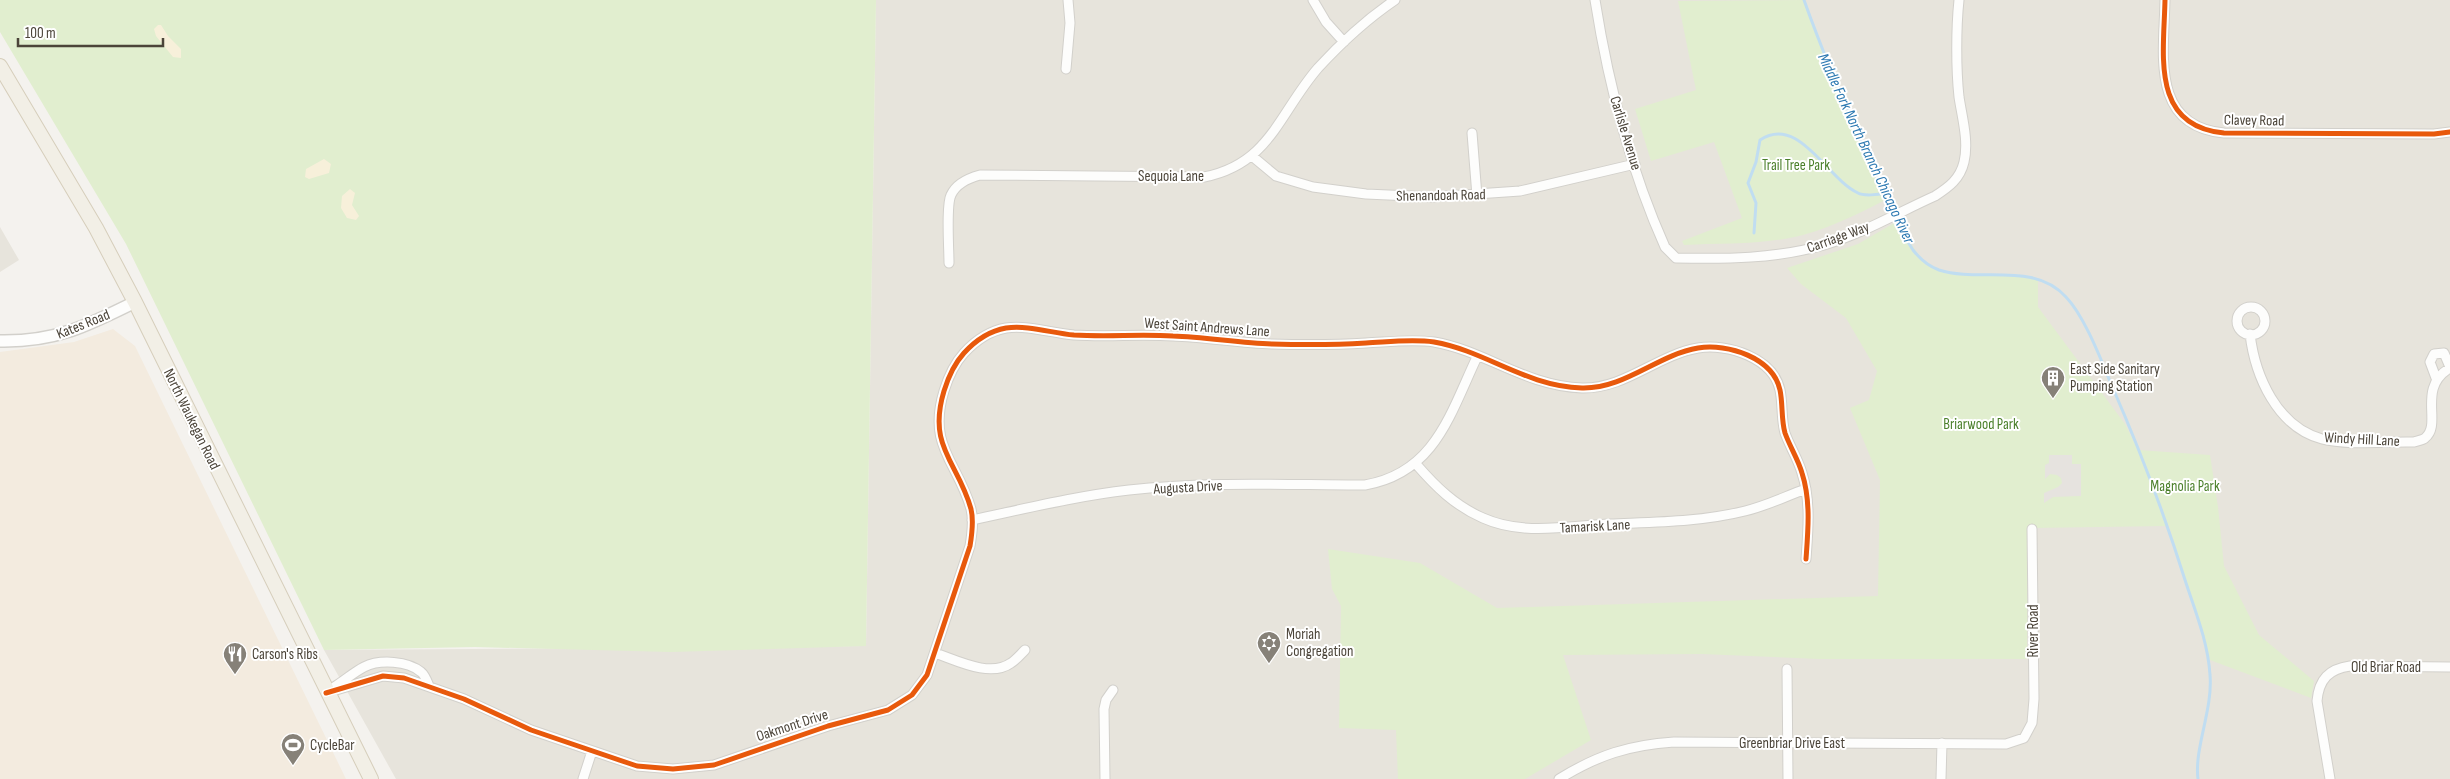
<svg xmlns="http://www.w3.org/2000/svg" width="2450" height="779" font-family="'Sofia Sans Condensed',sans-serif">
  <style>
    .residential { fill: #e7e4dc }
    .commercial { fill: #f3ebdf }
    .green { fill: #e1eecf }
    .sand { fill: #f7f0da }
    .parking { fill: #e6e3df }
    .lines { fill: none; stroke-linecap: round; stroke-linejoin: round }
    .stream { stroke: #c0ddf1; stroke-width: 3 }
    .minor-casing { stroke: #d2d0cb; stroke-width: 11 }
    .tertiary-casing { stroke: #d2d0cb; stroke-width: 14 }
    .primary-casing { stroke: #d6cebb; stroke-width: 16 }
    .minor { stroke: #fdfdfc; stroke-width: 9 }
    .tertiary { stroke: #fdfdfc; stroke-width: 11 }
    .primary { stroke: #f2efe6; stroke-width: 14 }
    .cycleway-casing { stroke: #fff; stroke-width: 8 }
    .cycleway { stroke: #e8590c; stroke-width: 5 }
    .labels { text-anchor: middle; stroke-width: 4; stroke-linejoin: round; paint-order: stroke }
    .street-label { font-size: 15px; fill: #4b4439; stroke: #fff }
    .park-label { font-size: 15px; fill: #4a7f2a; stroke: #fff }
    .poi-label { font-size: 15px; fill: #4b4439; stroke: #fff; text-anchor: start }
    .water-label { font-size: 16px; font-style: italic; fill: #2e7ab2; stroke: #fff }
  </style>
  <rect width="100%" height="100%" fill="#f4f2ee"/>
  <path class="residential" d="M876,0H2450V779H396L324,650L866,646Z
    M0,227L19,260L0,272Z"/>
  <path class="commercial" d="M113,329L135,346L346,779H0V352L74,342Z"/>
  <path class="green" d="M0,0H876L866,646L671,652L475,647L324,650L126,244L0,32Z
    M1804,0L1830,73L1887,199C1860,213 1832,227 1803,235C1764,245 1723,243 1684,245L1682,241L1742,218L1714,142L1651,161L1635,109L1696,90L1678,1Z
    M1896,222L1925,264L1939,270L1972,276L2013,275L2038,279V307L2125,424L2138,450L2210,455L2218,507L2224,566L2259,635L2314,681L2311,698L2210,660L2170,529L2157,499L2166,526L2028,528L2027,659H1819L1702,654L1563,655L1591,740L1525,779H1398L1396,730L1339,728L1341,606L1332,589L1328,549L1420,563L1497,608L1878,596L1880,480L1850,408L1869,400L1877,371L1846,318L1801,284L1787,268L1858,244Z"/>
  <path class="sand" d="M158,25H161L168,36L181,49V58L173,57L156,36L154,29Z
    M324,159L331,164L329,173L309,179L305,177L306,169Z
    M350,189L355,193L352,205L359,216L356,220L347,218L341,208L342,196Z"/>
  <path class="parking" d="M2049,455H2072V464H2081V496L2053,497L2044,503V493L2058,487L2062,483L2061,478L2057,475L2050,474L2045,479V465L2049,463Z"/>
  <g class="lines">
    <path class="stream" d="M1804,0C1824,56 1847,110 1871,164C1884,192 1896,224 1913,250C1920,259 1928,266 1939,270C1980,283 2034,261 2066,297C2085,317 2101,360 2112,386C2140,450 2165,516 2186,583C2196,613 2208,643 2210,675C2213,710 2194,748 2198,779
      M1754,233L1756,203L1748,183L1756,162L1760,140C1799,114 1827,179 1858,193C1863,196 1878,195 1885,193"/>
    <g class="minor-casing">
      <path id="minor" d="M1313,0L1326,22L1344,42
        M1595,0C1608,82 1631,171 1665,247L1676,258C1726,259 1775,259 1824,245C1862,234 1899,212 1935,196C1949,187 1960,179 1964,162C1969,141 1962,117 1959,97C1956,69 1956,28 1959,0
        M2165,0C2164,54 2150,126 2224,133L2434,134L2450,132
        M1066,69L1070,23L1068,0
        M1472,133L1477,196
        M1252,156L1276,176L1313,187L1366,194L1433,197L1520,191L1635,164
        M949,263C949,249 946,205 951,195C956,184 969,178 980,175L1204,177C1270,164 1279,113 1318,68C1341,43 1367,19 1395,0
        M2237 321a14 14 0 1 1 28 0a14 14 0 1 1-28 0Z
        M2250,334C2255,376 2277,427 2322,439C2349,446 2386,441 2414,442C2417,441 2423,440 2425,438C2443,424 2416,388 2450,368
        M2436,378L2430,362L2434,354L2444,353L2450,367
        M1416,464C1435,486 1455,506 1483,518C1523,536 1568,526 1610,524C1656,522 1701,522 1745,511C1766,506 1786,496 1806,489
        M972,520C1024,509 1076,496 1129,490C1207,481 1286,485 1365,485C1435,473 1450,414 1477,357
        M935,653C956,660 990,678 1011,663C1016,660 1021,654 1025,650
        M1787,669L1788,779
        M334,687C344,681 354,672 364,667C380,659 408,661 421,672C425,675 427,681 429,686
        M326,693L383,676L404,678L464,699L531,730L637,766L673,769L714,765L828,726L888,710L912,695L927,675L970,546C972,534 974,521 971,509C958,462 927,447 944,391C948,378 954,364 964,353C975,341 989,331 1006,328C1029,325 1051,333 1074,335C1107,337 1140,334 1173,336C1206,337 1239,343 1272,344C1304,345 1334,345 1366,343C1388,342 1411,339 1434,342C1486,351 1525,386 1582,388C1625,389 1657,355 1698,348C1728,343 1773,358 1780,390C1783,404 1781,419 1785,433C1790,447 1798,459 1802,473C1811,501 1808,531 1806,559
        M583,779L592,751
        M1105,779L1104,709L1106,700L1113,690
        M1559,779C1598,755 1629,745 1674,742L2006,744L2024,738L2032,723L2034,699L2032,529
        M1941,779L1942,743
        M2330,779L2317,701C2319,679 2329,669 2350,666L2450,667"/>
    </g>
    <g class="tertiary-casing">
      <path id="tertiary" d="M0,341C55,342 87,326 135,302"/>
    </g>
    <g class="primary-casing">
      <path id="primary" d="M0,66L96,228L135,302L371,779"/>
    </g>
    <use href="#minor" class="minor"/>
    <use href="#tertiary" class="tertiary"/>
    <use href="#primary" class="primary"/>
    <g class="cycleway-casing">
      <path id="cycleway" d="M2165,0C2164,54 2150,126 2224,133L2434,134L2450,132
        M326,693L383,676L404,678L464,699L531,730L637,766L673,769L714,765L828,726L888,710L912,695L927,675L970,546C972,534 974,521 971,509C958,462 927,447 944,391C948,378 954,364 964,353C975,341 989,331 1006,328C1029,325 1051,333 1074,335C1107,337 1140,334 1173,336C1206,337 1239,343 1272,344C1304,345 1334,345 1366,343C1388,342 1411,339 1434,342C1486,351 1525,386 1582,388C1625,389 1657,355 1698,348C1728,343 1773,358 1780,390C1783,404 1781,419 1785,433C1790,447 1798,459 1802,473C1811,501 1808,531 1806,559"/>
    </g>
    <use href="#cycleway" class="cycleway"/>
  </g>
  <defs>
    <g id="building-pin" transform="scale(1.25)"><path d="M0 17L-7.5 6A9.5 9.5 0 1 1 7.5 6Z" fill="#868178" stroke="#fff"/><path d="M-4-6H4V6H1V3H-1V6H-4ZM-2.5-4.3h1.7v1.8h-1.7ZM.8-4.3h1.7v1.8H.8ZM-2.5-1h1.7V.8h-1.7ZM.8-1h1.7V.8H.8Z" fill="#fff"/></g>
    <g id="synagogue-pin" transform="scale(1.25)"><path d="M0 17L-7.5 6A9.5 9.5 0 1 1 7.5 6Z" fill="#868178" stroke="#fff"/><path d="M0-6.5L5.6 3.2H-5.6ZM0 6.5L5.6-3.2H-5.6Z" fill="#fff"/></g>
    <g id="restaurant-pin" transform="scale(1.25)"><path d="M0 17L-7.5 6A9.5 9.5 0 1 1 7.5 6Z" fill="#868178" stroke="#fff"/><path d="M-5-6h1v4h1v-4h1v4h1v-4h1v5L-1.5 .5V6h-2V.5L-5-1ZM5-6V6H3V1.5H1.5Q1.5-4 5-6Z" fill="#fff"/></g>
    <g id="stadium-pin" transform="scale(1.25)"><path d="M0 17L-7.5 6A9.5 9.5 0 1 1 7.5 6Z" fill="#868178" stroke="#fff"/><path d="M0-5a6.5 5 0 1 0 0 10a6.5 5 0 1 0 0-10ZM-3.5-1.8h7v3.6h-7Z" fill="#fff"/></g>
  </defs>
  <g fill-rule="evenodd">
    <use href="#building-pin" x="2053" y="378"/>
    <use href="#synagogue-pin" x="1269" y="643"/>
    <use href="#restaurant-pin" x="235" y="654"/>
    <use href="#stadium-pin" x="293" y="745"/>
  </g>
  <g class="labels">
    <g class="street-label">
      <text transform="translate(2254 120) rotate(1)" y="5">Clavey Road</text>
      <text transform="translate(1626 133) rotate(73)" y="5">Carlisle Avenue</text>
      <text x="1171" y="181">Sequoia Lane</text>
      <text transform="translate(1441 195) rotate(-1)" y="5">Shenandoah Road</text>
      <text transform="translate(1838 237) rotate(-20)" y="5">Carriage Way</text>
      <text transform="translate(83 324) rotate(-22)" y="5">Kates Road</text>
      <text transform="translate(1207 327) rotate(4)" y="5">West Saint Andrews Lane</text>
      <text transform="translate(192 419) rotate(64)" y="5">North Waukegan Road</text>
      <text transform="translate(2362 439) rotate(3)" y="5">Windy Hill Lane</text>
      <text transform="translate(1188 487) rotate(-3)" y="5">Augusta Drive</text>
      <text transform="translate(1595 526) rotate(-3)" y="5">Tamarisk Lane</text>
      <text transform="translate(2033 631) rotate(-90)" y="5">River Road</text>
      <text x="2386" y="672">Old Briar Road</text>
      <text transform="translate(792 725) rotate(-18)" y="5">Oakmont Drive</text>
      <text x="1792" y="748">Greenbriar Drive East</text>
    </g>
    <g class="park-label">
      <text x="1796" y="170">Trail Tree Park</text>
      <text x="1981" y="429">Briarwood Park</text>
      <text x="2185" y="491">Magnolia Park</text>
    </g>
    <g class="poi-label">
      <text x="2070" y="374">East Side Sanitary<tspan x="2070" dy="17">Pumping Station</tspan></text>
      <text x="1286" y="639">Moriah<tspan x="1286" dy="17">Congregation</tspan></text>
      <text x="252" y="659">Carson's Ribs</text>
      <text x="310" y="750">CycleBar</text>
    </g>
    <g class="water-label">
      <text transform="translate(1867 148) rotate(65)" y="6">Middle Fork North Branch Chicago River</text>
    </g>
  </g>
  <path d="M18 38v8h145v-8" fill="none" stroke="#4b4439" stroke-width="2.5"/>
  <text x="25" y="38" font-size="15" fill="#4b4439" stroke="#ffffff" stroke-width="4" paint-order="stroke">100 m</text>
</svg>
